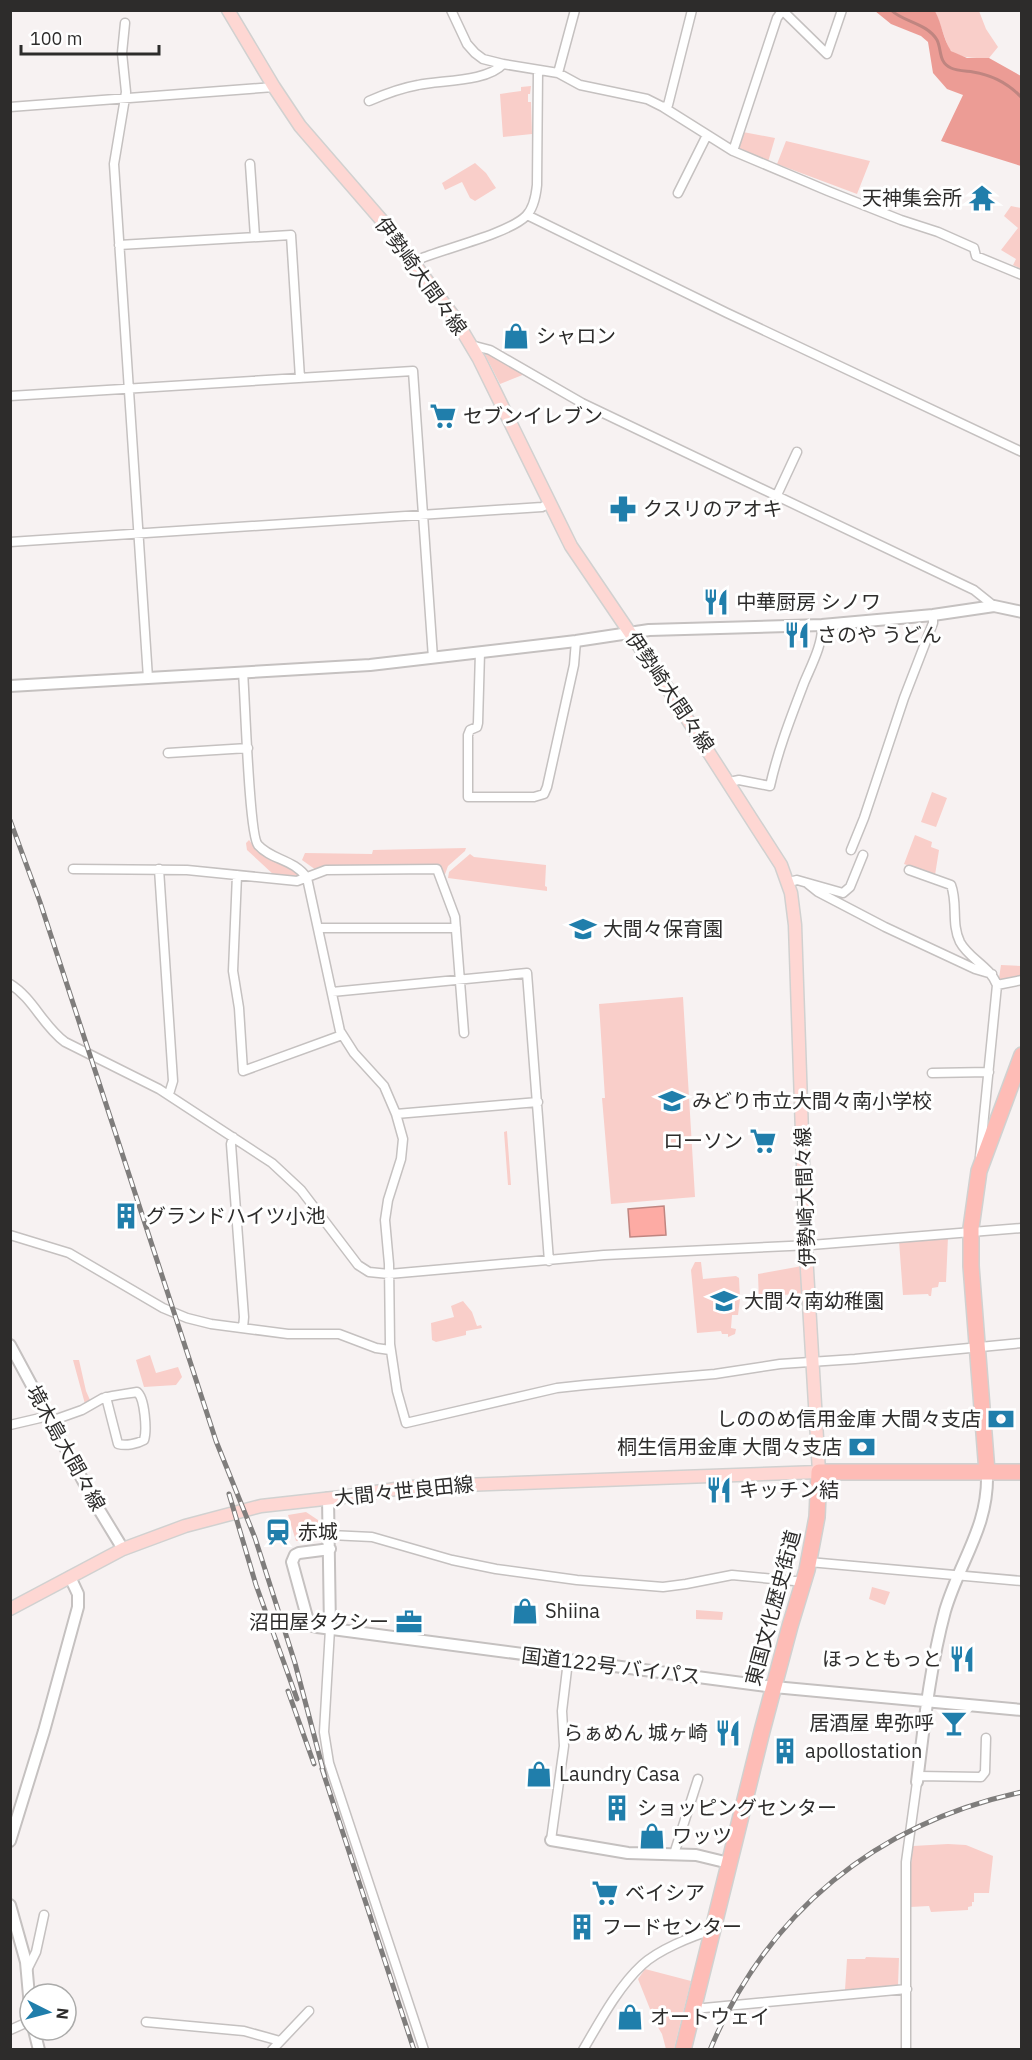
<svg xmlns="http://www.w3.org/2000/svg" width="1032" height="2060" font-family="'IBM Plex Sans','Noto Sans JP',sans-serif">
  <style>
    .green { fill: #f9cec9 }
    .forest { fill: #ec9c95 }
    .water { fill: #fdaba4; stroke: #bf8580; stroke-width: 1.5 }
    .lines { fill: none; stroke-linecap: round; stroke-linejoin: round }
    .stream { stroke: #bf8580; stroke-width: 3 }
    .street-casing { stroke: #c5c1c0; stroke-width: 11 }
    .secondary-casing { stroke: #c5c1c0; stroke-width: 14 }
    .primary-casing { stroke: #d1d1d0; stroke-width: 15 }
    .highway-casing { stroke: #d1d1d0; stroke-width: 18 }
    .street { stroke: #fff; stroke-width: 8 }
    .secondary { stroke: #fff; stroke-width: 10 }
    .primary { stroke: #fed7d3; stroke-width: 12 }
    .highway { stroke: #febcb6; stroke-width: 15 }
    .rail-casing { stroke: #7f7d7c; stroke-width: 5 }
    .rail { stroke: #fff; stroke-width: 3; stroke-dasharray: 9; stroke-linecap: butt }
    .labels { text-anchor: middle; stroke-width: 6; stroke-linejoin: round; paint-order: stroke }
    .poi-label { font-size: 20px; fill: #2d2c2b; stroke: #fff; text-anchor: start }
    .street-label { font-size: 20px; fill: #2d2c2b; stroke: #fff }
  </style>
  <rect width="100%" height="100%" fill="#f7f2f2"/>
  <path class="green" d="M935,11H979L986,29L998,47L989,58C974,58 960,59 949,49Z
    M531,86L530,94H528V102H531L532,134L503,137L500,94L521,91V87Z
    M743,132L775,138L768,162L738,149Z
    M786,141L870,161L857,194L777,164Z
    M475,163L486,173L496,188L475,201L470,198L462,182L445,190L442,183Z
    M1011,206L1021,208V269L1013,265L1016,259L1001,250L1018,228L1004,216Z
    M483,351L525,374L500,384Z
    M932,792L947,798L936,827L921,822Z
    M915,835L932,842L931,847L939,850L935,875L904,864Z
    M249,840C261,858 285,862 300,876L299,879L274,875L247,850L246,843Z
    M466,848L465,851L448,866L444,877L440,865L338,867L316,870L302,860L305,853L372,854L373,850Z
    M470,854L474,857L546,865L545,886L547,887V891L448,878L449,872Z
    M1001,965L1021,966V976L1002,980L999,978Z
    M683,997L695,1197L611,1204L602,1098H605L599,1004Z
    M507,1131V1132L511,1185H508L504,1132Z
    M948,1237L946,1282H939L938,1287L932,1288L931,1296H929L928,1294L903,1295L899,1241Z
    M695,1262H701L703,1279L736,1276L739,1278L740,1299L738,1315H732L731,1328L736,1329L735,1334L728,1337V1334H722L721,1331L697,1333L691,1270Z
    M802,1266L804,1294L780,1295L759,1303L758,1274Z
    M463,1301L472,1312L477,1326L481,1325L482,1328L466,1331V1335L436,1342L432,1340L431,1323L454,1317L451,1306Z
    M150,1355L156,1373L178,1367L182,1377L176,1385L144,1387L136,1360Z
    M73,1360H79L86,1391L90,1400L85,1404Z
    M306,1512L318,1520V1528L309,1539L296,1541L288,1515Z
    M872,1587L890,1592L885,1605L869,1599Z
    M696,1610L723,1612L722,1620L696,1619Z
    M948,1844L966,1845L993,1856L989,1893H974V1902H972V1906L968,1907V1910L931,1912L929,1906L910,1907V1873L913,1846Z
    M866,1957L899,1958L898,1985L845,1990L847,1959H865Z
    M645,1969L691,1981L674,2049H666L662,2034L656,2024L638,1979Z"/>
  <path class="forest" d="M875,11H935C942,24 943,39 951,51L967,58H989L1021,76V166L941,141L963,95L947,89L933,73L928,42L921,36L891,24Z"/>
  <path class="water" d="M664,1206L666,1235L630,1237L628,1209Z"/>
  <g class="lines">
    <path class="stream" d="M891,10C903,22 927,23 937,40C942,50 938,62 951,68C957,71 966,71 973,72C992,75 1009,84 1022,98"/>
    <g class="street-casing">
      <path id="street" d="M451,10L467,44L475,53L483,59L503,64L558,73L580,85L647,99L663,107L733,151L828,191L901,220L938,232L974,248L976,256L1022,275
        M782,10L827,54L842,10
        M125,23L122,53L126,92L114,164L148,678
        M558,73L575,10
        M369,101C385,94 401,88 418,85C441,80 487,82 503,64
        M10,107L274,87
        M663,107L668,105L692,10
        M733,151L777,18L782,11
        M250,164L255,237
        M678,193L707,135
        M527,215L727,313L1022,452
        M119,245L291,235L300,378
        M414,263L422,258C447,248 509,233 526,216C534,208 536,195 537,185L538,70
        M471,345L490,350L582,403L974,590L994,606
        M10,396L413,371L433,658
        M777,495L797,452
        M10,542L542,507L550,503
        M480,652L478,723L477,727L470,730L468,735V797H534L544,794L547,787L574,665L576,641
        M243,672C245,696 249,835 258,845C271,860 294,859 307,878L340,1031L354,1053L384,1086L396,1114L403,1139L401,1159L388,1200L385,1220L389,1264L390,1344L397,1391L406,1423L557,1388L585,1385L715,1374L780,1364L855,1359L1022,1343
        M168,753L248,748
        M729,782L739,780L770,786C778,750 791,717 804,683C811,666 823,644 822,625
        M851,850L864,818L904,698L933,623V615
        M73,869L187,870L297,881L326,870L437,869L455,917L464,1033
        M159,869L173,1081L169,1094
        M909,870L951,885C958,903 951,924 960,942C969,959 990,966 997,985L980,1157
        M237,875L233,971L239,1008L243,1071L342,1035
        M789,882L797,880L843,893L850,887L863,855
        M808,884L818,892L885,927L975,969L992,974
        M319,928H456
        M10,984C33,998 43,1026 65,1042L159,1089L272,1163L301,1190L358,1265L369,1272L389,1274L604,1255L811,1245L1022,1228
        M997,985L1022,980
        M332,992L527,973L549,1261
        M932,1073L989,1072
        M396,1114L538,1102
        M233,1137L231,1144L244,1317L243,1328
        M10,1235L69,1253L163,1308L187,1318L211,1324L288,1334H339L376,1348L390,1350
        M51,1421L82,1410L103,1398C114,1395 125,1394 137,1392C145,1398 147,1431 144,1440C137,1444 126,1446 118,1444L106,1397
        M10,1425L40,1418L47,1415
        M330,1535L372,1537L452,1560L496,1569L577,1580L663,1587L686,1584L732,1575L805,1582
        M809,1562L1022,1581
        M330,1629L324,1732L329,1763L424,2050
        M918,1776L981,1777L985,1772L986,1738
        M551,1840L564,1746L562,1711L568,1661
        M674,1854L698,1779
        M27,1970L36,1952L44,1915
        M694,2007L704,2008L907,1989
        M146,2022L244,2031L280,2041
        M10,2030L30,2021
        M272,2050L309,2011
        M583,2050C599,2023 618,1987 642,1965C658,1950 692,1936 713,1930
        M906,2050V1862L917,1782"/>
    </g>
    <g class="secondary-casing">
      <path id="secondary" d="M10,686L370,665L576,641L649,630L822,625L933,615L994,606L1022,612
        M10,1345L95,1503L123,1549
        M328,1498L330,1629
        M330,1549L299,1553L295,1555L292,1562L307,1617L312,1626L317,1627L774,1687L1022,1710
        M917,1782C924,1725 930,1667 945,1611C960,1560 989,1527 987,1472
        M551,1840L628,1853L696,1855L729,1863
        M10,1841L44,1731L78,1607V1594L70,1577
        M10,1905L26,1962L30,2007
        M34,2030L39,2050"/>
    </g>
    <g class="primary-casing">
      <path id="primary" d="M10,1609L123,1549L185,1526L261,1506L342,1497L409,1487L819,1472L806,1253L795,925L791,893L781,865L668,689L571,546L479,359L454,317L384,223L300,126L274,87L228,10"/>
    </g>
    <g class="highway-casing">
      <path id="highway" d="M987,1472L971,1266V1228L979,1171L1022,1055
        M683,2050L762,1731L790,1626L807,1570L817,1517L819,1472H1022"/>
    </g>
    <use href="#street" class="street"/>
    <use href="#secondary" class="secondary"/>
    <use href="#primary" class="primary"/>
    <use href="#highway" class="highway"/>
    <g class="rail-casing">
      <path id="rail" d="M10,820L40,902L216,1441L255,1538L295,1663L325,1777
        M229,1494L256,1585L297,1699
        M288,1691L314,1764
        M322,1769L414,2050
        M710,2050C767,1912 877,1823 1022,1792"/>
    </g>
    <use href="#rail" class="rail"/>
  </g>
  <defs>
    <g id="temple-bare" transform="scale(2.07)"><path d="M0-6L5-2H3V0L6.5 2.5H4V6H1.5V3h-3V6H-4V2.5H-6.5L-3 0V-2H-5Z" fill="#207eab" stroke="#fff" stroke-width="2.5" paint-order="stroke"/></g>
    <g id="shop-bare" transform="scale(2.07)"><path d="M-5-2.5h2.3a2.7 3.5 0 0 1 5.4 0H5L5.5 6h-11ZM-1.5-2.5h3a1.5 2.3 0 0 0-3 0Z" fill="#207eab" stroke="#fff" stroke-width="2.5" paint-order="stroke"/></g>
    <g id="supermarket-bare" transform="scale(2.07)"><path d="M-6-5.5h2.5l.6 2H6L4.5 2H-2.5L-4.4-4H-6ZM-1.5 3.2a1.3 1.3 0 1 0 .1 0ZM3 3.2a1.3 1.3 0 1 0 .1 0Z" fill="#207eab" stroke="#fff" stroke-width="2.5" paint-order="stroke"/></g>
    <g id="pharmacy-bare" transform="scale(2.07)"><path d="M-2-6h4v4h4v4h-4v4h-4v-4h-4v-4h4Z" fill="#207eab" stroke="#fff" stroke-width="2.5" paint-order="stroke"/></g>
    <g id="restaurant-bare" transform="scale(2.07)"><path d="M-5-6h1v4h1v-4h1v4h1v-4h1v5L-1.5 .5V6h-2V.5L-5-1ZM5-6V6H3V1.5H1.5Q1.5-4 5-6Z" fill="#207eab" stroke="#fff" stroke-width="2.5" paint-order="stroke"/></g>
    <g id="school-bare" transform="scale(2.07)"><path d="M0-5L7-2L0 1L-7-2ZM-4 1L0 2.5L4 1V4Q0 6-4 4Z" fill="#207eab" stroke="#fff" stroke-width="2.5" paint-order="stroke"/></g>
    <g id="building-bare" transform="scale(2.07)"><path d="M-4-6H4V6H1V3H-1V6H-4ZM-2.5-4.3h1.7v1.8h-1.7ZM.8-4.3h1.7v1.8H.8ZM-2.5-1h1.7V.8h-1.7ZM.8-1h1.7V.8H.8Z" fill="#207eab" stroke="#fff" stroke-width="2.5" paint-order="stroke"/></g>
    <g id="bank-bare" transform="scale(2.07)"><path d="M-6-4H6V4H-6ZM0-2.3a2.3 2.3 0 1 0 0 4.6a2.3 2.3 0 1 0 0-4.6Z" fill="#207eab" stroke="#fff" stroke-width="2.5" paint-order="stroke"/></g>
    <g id="station-bare" transform="scale(2.07)"><path d="M-3-6H3Q5-6 5-4V2Q5 4 3 4L4.5 6H3L1.5 4h-3L-3 6H-4.5L-3 4Q-5 4-5 2V-4Q-5-6-3-6ZM-3.5-4v3h7v-3ZM-3.5 1v1.5H-2V1ZM2 1v1.5H3.5V1Z" fill="#207eab" stroke="#fff" stroke-width="2.5" paint-order="stroke"/></g>
    <g id="office-bare" transform="scale(2.07)"><path d="M-6-3h4V-5.5h4V-3h4V5H-6ZM-1-4.5V-3h2v-1.5ZM-6 0V1H6V0Z" fill="#207eab" stroke="#fff" stroke-width="2.5" paint-order="stroke"/></g>
    <g id="bar-bare" transform="scale(2.07)"><path d="M-6-5H6L.8 .8V4.5H3.5V6h-7V4.5H-.8V.8Z" fill="#207eab" stroke="#fff" stroke-width="2.5" paint-order="stroke"/></g>
  </defs>
  <g fill-rule="evenodd">
    <use href="#temple-bare" x="982" y="198"/>
    <use href="#shop-bare" x="516" y="336"/>
    <use href="#supermarket-bare" x="443" y="416"/>
    <use href="#pharmacy-bare" x="623" y="509"/>
    <use href="#restaurant-bare" x="716" y="602"/>
    <use href="#restaurant-bare" x="797" y="635"/>
    <use href="#school-bare" x="583" y="929"/>
    <use href="#school-bare" x="672" y="1101"/>
    <use href="#supermarket-bare" x="763" y="1141"/>
    <use href="#building-bare" x="126" y="1216"/>
    <use href="#school-bare" x="724" y="1301"/>
    <use href="#bank-bare" x="1001" y="1419"/>
    <use href="#bank-bare" x="862" y="1447"/>
    <use href="#restaurant-bare" x="719" y="1490"/>
    <use href="#station-bare" x="278" y="1532"/>
    <use href="#shop-bare" x="525" y="1611"/>
    <use href="#office-bare" x="409" y="1622"/>
    <use href="#restaurant-bare" x="962" y="1659"/>
    <use href="#bar-bare" x="954" y="1723"/>
    <use href="#restaurant-bare" x="728" y="1733"/>
    <use href="#building-bare" x="785" y="1751"/>
    <use href="#shop-bare" x="539" y="1774"/>
    <use href="#building-bare" x="617" y="1808"/>
    <use href="#shop-bare" x="652" y="1836"/>
    <use href="#supermarket-bare" x="605" y="1893"/>
    <use href="#building-bare" x="582" y="1927"/>
    <use href="#shop-bare" x="630" y="2017"/>
  </g>
  <g class="labels">
    <g class="poi-label">
      <text x="962" y="205" text-anchor="end">天神集会所</text>
      <text x="536" y="343">シャロン</text>
      <text x="463" y="423">セブンイレブン</text>
      <text x="643" y="516">クスリのアオキ</text>
      <text x="736" y="609">中華厨房 シノワ</text>
      <text x="817" y="642">さのや うどん</text>
      <text x="603" y="936">大間々保育園</text>
      <text x="692" y="1108">みどり市立大間々南小学校</text>
      <text x="743" y="1148" text-anchor="end">ローソン</text>
      <text x="146" y="1223">グランドハイツ小池</text>
      <text x="744" y="1308">大間々南幼稚園</text>
      <text x="981" y="1426" text-anchor="end">しののめ信用金庫 大間々支店</text>
      <text x="842" y="1454" text-anchor="end">桐生信用金庫 大間々支店</text>
      <text x="739" y="1497">キッチン結</text>
      <text x="298" y="1539">赤城</text>
      <text x="545" y="1618">Shiina</text>
      <text x="389" y="1629" text-anchor="end">沼田屋タクシー</text>
      <text x="942" y="1666" text-anchor="end">ほっともっと</text>
      <text x="934" y="1730" text-anchor="end">居酒屋 卑弥呼</text>
      <text x="708" y="1740" text-anchor="end">らぁめん 城ヶ崎</text>
      <text x="805" y="1758">apollostation</text>
      <text x="559" y="1781">Laundry Casa</text>
      <text x="637" y="1815">ショッピングセンター</text>
      <text x="672" y="1843">ワッツ</text>
      <text x="625" y="1900">ベイシア</text>
      <text x="602" y="1934">フードセンター</text>
      <text x="650" y="2024">オートウェイ</text>
    </g>
    <g class="street-label">
      <text transform="translate(421 276) rotate(54)" y="7">伊勢崎大間々線</text>
      <text transform="translate(670 692) rotate(56)" y="7">伊勢崎大間々線</text>
      <text transform="translate(805 1197) rotate(-92)" y="7">伊勢崎大間々線</text>
      <text transform="translate(66 1448) rotate(61)" y="7">境木島大間々線</text>
      <text transform="translate(404 1491) rotate(-6)" y="7">大間々世良田線</text>
      <text transform="translate(773 1608) rotate(-75)" y="7">東国文化歴史街道</text>
      <text transform="translate(611 1666) rotate(7)" y="7">国道122号 バイパス</text>
    </g>
  </g>
  <rect width="1032" height="2060" fill="none" stroke="#2d2c2b" stroke-width="24"/>
  <g transform="translate(48 2012) rotate(96)"><circle r="28" fill="#ffffff" stroke="#ababaa" stroke-width="1.5"/>
  <path d="M0-4.5L10 22L0 15L-10 22Z" fill="#207eab"/>
  <text y="-9" font-size="16" font-weight="bold" text-anchor="middle" fill="#2d2c2b">N</text>
  </g>
  <path d="M21 45v9h138v-9" fill="none" stroke="#2d2c2b" stroke-width="3"/>
  <text x="30" y="45" font-size="18" fill="#2d2c2b" stroke="#ffffff" stroke-width="4.5" paint-order="stroke">100 m</text>
</svg>
